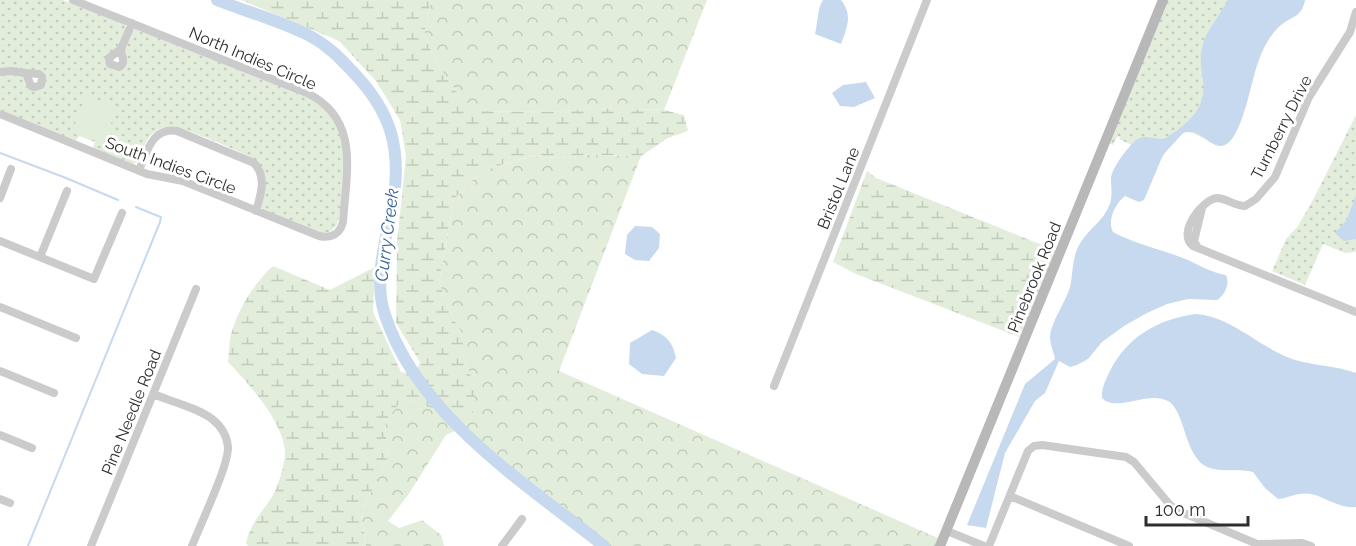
<svg xmlns="http://www.w3.org/2000/svg" width="1356" height="546" font-family="Raleway,sans-serif">
  <style>
    .grass { fill: url(#grass-dots) }
    .forest { fill: url(#forest-crowns) }
    .wetland { fill: url(#wetland-marsh) }
    .garden { fill: #e2eddb }
    .water { fill: #c6d9ee }
    .lines { fill: none; stroke-linecap: round; stroke-linejoin: round }
    .stream { stroke: #c6d9ee; stroke-width: 2 }
    .river { stroke: #c6d9ee; stroke-width: 12 }
    .street { stroke: #cbcbcb; stroke-width: 8 }
    .secondary { stroke: #b8b8b8; stroke-width: 10 }
    .labels { text-anchor: middle; stroke-width: 6; stroke-linejoin: round; paint-order: stroke }
    .street-label { font-size: 16px; fill: #2e2e2e; stroke: #fff }
    .water-label { font-size: 18px; font-style: italic; fill: #376596; stroke: #fff }
  </style>
  <defs>
    <pattern id="grass-dots" width="8" height="8" patternUnits="userSpaceOnUse" patternTransform="scale(1.5)"><rect width="8" height="8" fill="#e2eddb"/><path d="M2 2h.1M6 6h.1" fill="none" stroke="#c2ccbc" stroke-width="1.8" stroke-linecap="round"/></pattern>
    <pattern id="forest-crowns" width="20" height="18" patternUnits="userSpaceOnUse" patternTransform="scale(1.5)"><rect width="20" height="18" fill="#e2eddb"/><path d="M2 6a3 3 0 1 1 6 0M12 15a3 3 0 1 1 6 0" fill="none" stroke="#c2ccbc"/></pattern>
    <pattern id="wetland-marsh" width="20" height="14" patternUnits="userSpaceOnUse" patternTransform="scale(1.5)"><rect width="20" height="14" fill="#e2eddb"/><path d="M1 5h8M5 5V1M11 12h8M15 12V8" fill="none" stroke="#c2ccbc"/></pattern>
  </defs>
  <rect width="100%" height="100%" fill="#fff"/>
  <path class="grass" d="M0,0H63L125,25L126,30L109,66L115,70H120L124,50L133,30L136,28L314,100C325,109 335,119 340,132C347,150 343,207 337,225L330,232L322,234L263,210L260,206L256,161C243,152 190,130 174,127C168,126 161,128 156,131C145,137 143,152 137,162L133,164L93,148L95,142L79,136L76,141L0,110V76L7,74L23,76L37,90L40,72L15,68L0,69Z
    M1167,0H1305C1301,19 1293,15 1281,25C1271,33 1263,49 1258,60C1251,79 1243,138 1224,145C1215,149 1199,132 1186,132C1175,137 1167,149 1161,159L1119,139L1120,136L1117,137L1113,145L1108,143Z
    M1356,115V252L1345,253L1323,244L1305,285L1272,271L1286,239L1298,226L1314,198Z"/>
  <path class="forest" d="M431,0H707L664,110L592,108L553,112L481,111L461,98L437,64L424,35Z
    M589,155L641,156L559,371L940,539L937,546H600L455,431L446,435L408,495L388,521L399,528L422,520L441,535L444,546H366L361,513L388,458L385,421L403,399L424,405L455,419L475,388L463,355V335L451,314L439,282L454,199L482,171L531,156L560,158Z"/>
  <path class="wetland" d="M241,0H431L424,35L437,64L461,98L481,111L553,112L592,108L664,110L684,115L688,131L668,138L641,156L589,155L560,158L530,156L482,171L454,199L439,282L451,314L463,335V355L475,388L473,412L455,419L424,405L403,399L385,421L388,458L361,513L366,546H248L246,543C251,519 268,508 277,487C280,480 286,458 285,451C282,420 249,384 228,362C229,355 229,346 230,339C236,312 253,284 273,266L330,290L375,267L373,312L401,372L415,374L420,362L396,323L397,242L406,156L400,120L376,81L339,41Z
    M867,171L876,178L1057,251L1022,338L856,274L833,262Z"/>
  <path class="garden" d="M86,96L117,109L103,144L72,131Z"/>
  <path class="water" d="M823,0H841C853,15 847,28 841,44L815,34C818,23 817,9 823,0Z
    M1228,0H1305C1302,16 1292,16 1281,25C1271,33 1263,48 1259,60C1251,79 1243,137 1225,145C1211,151 1201,126 1183,133L1163,155L1144,200L1139,202L1125,196C1115,204 1107,220 1113,232C1135,244 1160,249 1183,258C1198,264 1211,273 1226,275C1230,284 1225,295 1217,300L1188,299L1167,304L1147,313L1124,326L1102,342L1088,359L1077,365L1070,367L1059,361L1045,393L1035,401L1005,453L986,528L967,525L1025,384L1055,359C1054,353 1050,344 1050,337C1052,318 1069,298 1071,282C1073,269 1073,253 1081,242C1089,229 1103,221 1109,206C1113,197 1111,189 1111,179C1111,169 1127,148 1135,141C1145,132 1155,141 1166,138C1187,124 1207,109 1203,81C1202,70 1199,59 1202,48C1205,31 1220,16 1228,0Z
    M866,82L875,98L854,107L840,106L832,93L843,85Z
    M1356,196V239L1344,241L1335,233L1346,221Z
    M635,226L652,227L660,234L659,248L649,261L635,260L625,254L627,235Z
    M1196,314C1230,316 1259,347 1292,359C1313,366 1335,365 1356,373V507C1339,509 1326,497 1311,494C1296,492 1290,498 1278,499L1265,488L1253,472C1238,468 1222,473 1207,467C1184,456 1185,410 1168,401C1148,390 1116,413 1102,398C1101,389 1106,379 1110,371C1127,337 1158,319 1196,314Z
    M652,330C667,335 673,343 676,358L664,376L642,374L629,364L630,343Z"/>
  <g class="lines">
    <path class="stream" d="M0,153L66,178L118,200
      M28,546L160,222L161,217L158,216L136,207"/>
    <path class="river" d="M217,0C247,12 281,21 310,36C327,45 339,57 352,71C391,111 402,148 393,203C386,239 373,280 385,315C418,416 525,483 604,546"/>
    <path class="street" d="M1356,12L1350,32L1309,97L1275,177L1256,199L1245,206C1235,206 1226,198 1217,198C1203,199 1176,233 1193,246L1356,312
      M121,49C121,57 127,62 119,67L110,64L109,58Z
      M121,49L132,23
      M0,72L11,71L26,73
      M26,73L39,74L42,77L41,85L35,87L31,86Z
      M0,114L147,174L183,181L319,236C331,239 340,234 343,222C346,174 361,119 307,93L73,0
      M139,170C147,152 152,127 177,131L254,163C267,177 261,194 256,211
      M0,198L11,169
      M0,241L94,279L122,213
      M1198,248L1194,241L1202,208
      M40,257L67,191
      M0,307L76,338
      M0,371L54,393
      M774,386L927,0
      M153,394C170,401 198,408 212,419C221,426 227,436 228,447C229,465 200,525 192,546
      M0,435L32,448
      M1010,496L1129,546
      M0,499L10,503
      M947,531L984,546
      M91,546L196,289
      M502,546L522,519
      M989,546L1028,451L1034,446L1042,445L1126,457L1134,462L1170,505L1179,511L1257,544L1302,543L1311,546"/>
    <path class="secondary" d="M940,546L1163,0"/>
  </g>
  <g class="labels">
    <g class="street-label">
      <text transform="translate(253 58) rotate(23)" y="6">North Indies Circle</text>
      <text transform="translate(1281 127) rotate(-63)" y="6">Turnberry Drive</text>
      <text transform="translate(171 165) rotate(20)" y="6">South Indies Circle</text>
      <text transform="translate(838 188) rotate(-68)" y="6">Bristol Lane</text>
      <text transform="translate(1034 277) rotate(-68)" y="6">Pinebrook Road</text>
      <text transform="translate(131 412) rotate(-68)" y="6">Pine Needle Road</text>
    </g>
    <g class="water-label">
      <text transform="translate(387 235) rotate(-83)" y="6">Curry Creek</text>
    </g>
  </g>
  <path d="M1146 516v9h102v-9" fill="none" stroke="#2e2e2e" stroke-width="3"/>
  <text x="1155" y="516" font-size="18" fill="#2e2e2e" stroke="#ffffff" stroke-width="4.5" paint-order="stroke">100 m</text>
</svg>
